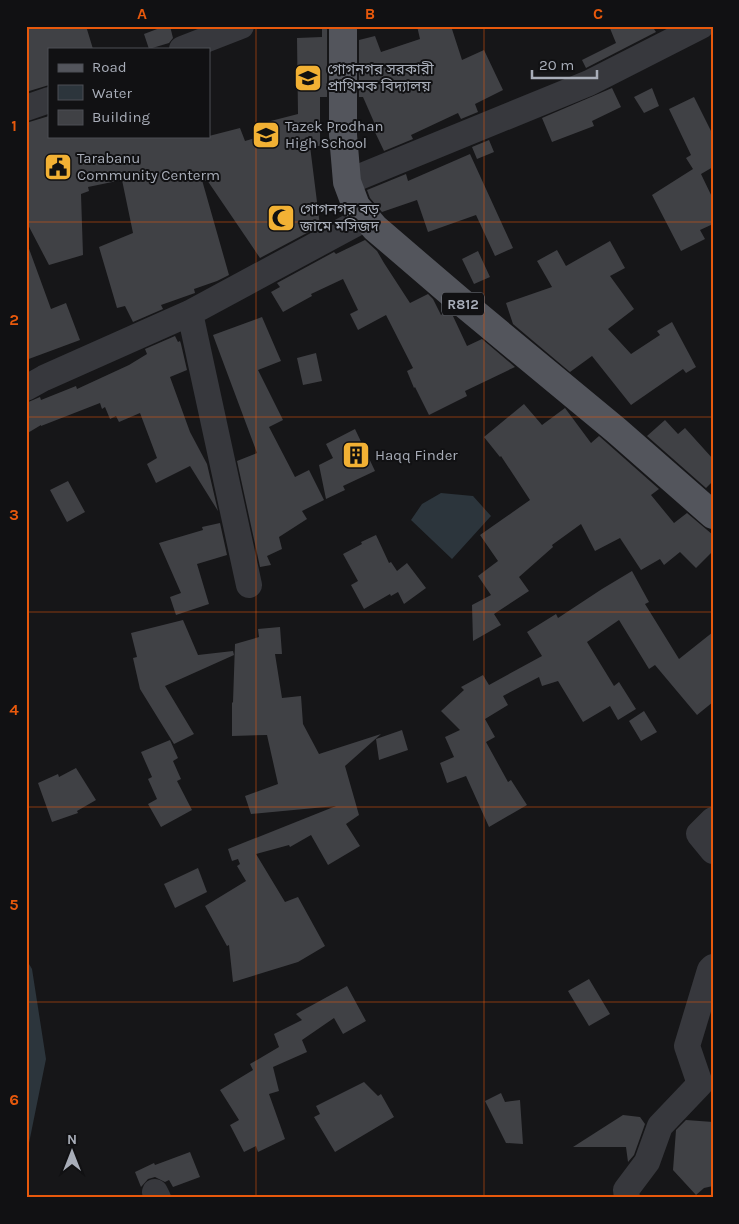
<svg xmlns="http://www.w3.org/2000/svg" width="739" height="1224" font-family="Karla,'Noto Sans Bengali',sans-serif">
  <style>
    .water { fill: #2c353c }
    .building { fill: #404145 }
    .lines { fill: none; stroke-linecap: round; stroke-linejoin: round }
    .street { stroke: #37383d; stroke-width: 26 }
    .primary { stroke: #53555c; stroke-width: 28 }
    .grid { fill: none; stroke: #e8590c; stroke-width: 1; stroke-opacity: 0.55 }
    .labels { text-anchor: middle; stroke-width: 4; stroke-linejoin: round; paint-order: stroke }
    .shield { fill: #111113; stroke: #7b7e86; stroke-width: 1 }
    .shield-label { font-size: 14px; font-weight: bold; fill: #a8adb8 }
    .poi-label { font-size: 15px; fill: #a8adb8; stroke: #111113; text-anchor: start }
    .neatline { fill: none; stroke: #e8590c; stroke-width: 2 }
    .grid-label { font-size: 16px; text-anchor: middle; font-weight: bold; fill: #e8590c }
  </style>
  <rect width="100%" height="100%" fill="#161618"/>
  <path class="water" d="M441,493L473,496L491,516L452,559L411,520L422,504Z
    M26,959L32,969L46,1059L28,1148L26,1176Z"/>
  <path class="building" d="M26,26H86L93,49H49V85L26,92Z
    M165,26H170L173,38L169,43L149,49L144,34Z
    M322,26H327V97H320V146H310L320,226L260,258L207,180L205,181L200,173L229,275L217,281L194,289L195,293L161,305L163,309L133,322L125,306L117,308L99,247L133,233L122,180L88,187L89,191L81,194L83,255L49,265L26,221V123L49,116V136H209L240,128L245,141L262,136L259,124L298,114L297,38L322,37Z
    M417,26H451L462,60L484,50L503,90L475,104L478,112L461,119L458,113L411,135L413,139L384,151L374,130L377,129L363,97H359V40L375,36L381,52L420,39Z
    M609,26H652L656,32L586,68L582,60L616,43Z
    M612,88L621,107L592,121L594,126L552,142L542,118Z
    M652,88L659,106L644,113L634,97Z
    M694,97L713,135V167L701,174L713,199V224L700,230L705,239L681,251L652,195L693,169L686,158L691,155L669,109Z
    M489,140L494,152L477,159L472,147Z
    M470,154L513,248L495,256L476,215L428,232L417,200L382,212L370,198L367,190L406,174L408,181Z
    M365,240L377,251L384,263L410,303L428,294L433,299L441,315L448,311L452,314L467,346L482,339L515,367L465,391L467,396L429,415L415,387L414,388L407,371L413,368L386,315L358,330L350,314L358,310L343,279L311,294L312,296L283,312L271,292L280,287L277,283L334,252L336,254Z
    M610,241L625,268L610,276L634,309L608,329L631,354L660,335L657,331L672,322L696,367L686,373L683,369L631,405L592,356L570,372L513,324L506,303L552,287L537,261L557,250L566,266Z
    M26,246H28L51,309L66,303L80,340L26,360Z
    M478,251L490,277L474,284L462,259Z
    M262,317L281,361L258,370L283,420L269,427L295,477L309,470L324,500L302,511L307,519L279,537L282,549L267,556L271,565L260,567L237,461L257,453L213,335Z
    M175,336L178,342L180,341L181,344L187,370L170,377L190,432L207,464L218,511L190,466L156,483L147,464L157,458L140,413L119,422L116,416L110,419L105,407L102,409L100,403L41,426V425L26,434V403L40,397L41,400L76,386L77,389L129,365L147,354L145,349Z
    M316,353L322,381L303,385L297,358Z
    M524,404L542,425L565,408L591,443L599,436L659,489L651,495L674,523L687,513L713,535V551L696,568L680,552L664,565L660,559L641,570L620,538L595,551L581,524L552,545L553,547L519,577L529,591L494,614L501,625L473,641L472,605L491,595L478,576L498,561L480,535L530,500L501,456L500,457L484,437Z
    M665,420L678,434L685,428L713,459V481L706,488L647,436Z
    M355,429L375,471L343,486L345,490L326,499L319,465L333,458L326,444Z
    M68,481L85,512L67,522L50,490Z
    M220,523L227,555L197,564L209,604L176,615L170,597L181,593L159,543L203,530L202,527Z
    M376,535L389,563L391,562L397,571L407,563L426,588L404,604L398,592L391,596L390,594L364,609L351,585L358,581L343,554L362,544L361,542Z
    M632,571L649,602L645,604L679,659L713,632V702L697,715L655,665L649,669L619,620L587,642L614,686L619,682L636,709L618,720L610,706L583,722L558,681L542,686L539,677L503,696L508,705L485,719L495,737L486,742L508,782L511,780L527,805L489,827L466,776L447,783L440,763L454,757L445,737L460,730L441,711L464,690L461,687L483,675L489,685L542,656L527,632L556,614L558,618L602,589Z
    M183,620L198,655L233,651L234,655L165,686L194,734L174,744L140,689L133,658L137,657L131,633Z
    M280,627L282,654H275L282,698L301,696L303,724L319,754L381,734L345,766L359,815L346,824L360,846L328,865L311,835L290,847L289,845L256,854L285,902L298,897L325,946L298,962L233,982L229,945L227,946L205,906L246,881L237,866L240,864L238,859L232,861L228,849L336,806L251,814L245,796L278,784L267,735L232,736V703L233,702L235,644L259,637L258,629Z
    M644,711L657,732L641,741L629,721Z
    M402,730L408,750L379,760L376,739Z
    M170,740L178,758L173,761L181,779L177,781L192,810L161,827L148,804L157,799L148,779L152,777L141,752Z
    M76,768L96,800L77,811L78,813L52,822L38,783L58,774L59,777Z
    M198,868L207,892L175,908L164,884Z
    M589,979L610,1014L589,1026L568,991Z
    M347,986L366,1021L343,1034L334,1018L302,1040L307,1052L273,1067L279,1091L269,1094L285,1139L258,1152L256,1146L244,1152L230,1125L239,1120L220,1090L253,1070L250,1064L279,1047L274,1034L302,1020L296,1014Z
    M364,1082L378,1096L381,1094L394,1117L335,1152L314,1117L320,1114L316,1106Z
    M501,1093L505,1102L520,1100L523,1144L506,1143L485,1101Z
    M623,1115L640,1117L645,1124L634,1155L628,1162L626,1147H573Z
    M686,1120L713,1122V1186L704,1188L696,1195L673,1170L676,1130Z
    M190,1152L200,1177L173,1187L169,1180L165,1182L155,1177L148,1179L141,1187L135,1172L154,1163L155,1165Z"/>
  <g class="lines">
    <path class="street" d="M182,49L241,26
      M26,108L49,100
      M347,182L589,83L701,26
      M190,313L249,585
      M26,388L44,378L190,313L366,218
      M713,820L699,834L713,851
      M155,1192L158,1198
      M627,1198L626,1190L647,1162L660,1126L700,1084L687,1046L710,970L713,967"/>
    <path class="primary" d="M343,26V135L347,182L356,206L375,228L459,300L616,430L713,515"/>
  </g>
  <path class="grid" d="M256,26V1198M484,26V1198M26,222H713M26,417H713M26,612H713M26,807H713M26,1002H713"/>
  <defs>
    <g id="school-square" transform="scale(1.4375)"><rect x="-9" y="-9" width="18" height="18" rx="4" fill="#f2b134" stroke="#111113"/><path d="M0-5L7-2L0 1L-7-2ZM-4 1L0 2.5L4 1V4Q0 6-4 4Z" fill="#111"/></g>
    <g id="civic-square" transform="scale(1.4375)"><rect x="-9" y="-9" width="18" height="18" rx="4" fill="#f2b134" stroke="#111113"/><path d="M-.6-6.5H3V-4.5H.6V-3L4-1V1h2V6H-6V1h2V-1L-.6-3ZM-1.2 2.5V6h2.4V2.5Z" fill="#111"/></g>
    <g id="mosque-square" transform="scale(1.4375)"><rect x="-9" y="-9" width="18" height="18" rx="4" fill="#f2b134" stroke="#111113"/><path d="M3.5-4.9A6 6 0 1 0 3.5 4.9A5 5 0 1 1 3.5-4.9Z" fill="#111"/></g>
    <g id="building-square" transform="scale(1.4375)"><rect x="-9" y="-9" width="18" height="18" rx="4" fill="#f2b134" stroke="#111113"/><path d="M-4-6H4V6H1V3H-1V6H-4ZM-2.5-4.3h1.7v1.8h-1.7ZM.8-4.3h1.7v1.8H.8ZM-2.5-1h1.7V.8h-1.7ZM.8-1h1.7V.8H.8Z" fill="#111"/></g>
  </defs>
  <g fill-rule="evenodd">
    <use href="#school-square" x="308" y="78"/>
    <use href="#school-square" x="266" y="135"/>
    <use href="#civic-square" x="58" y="167"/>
    <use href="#mosque-square" x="281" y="218"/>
    <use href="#building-square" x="356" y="455"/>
  </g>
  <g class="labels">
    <rect class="shield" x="442" y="292.5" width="42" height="23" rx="4"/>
    <g class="shield-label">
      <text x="463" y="309">R812</text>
    </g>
    <g class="poi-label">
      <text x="327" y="74">গোগনগর সরকারী<tspan x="327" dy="17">প্রাথিমক বিদ্যালয়</tspan></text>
      <text x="285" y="131">Tazek Prodhan<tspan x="285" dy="17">High School</tspan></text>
      <text x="77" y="163">Tarabanu<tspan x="77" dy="17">Community Centerm</tspan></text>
      <text x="300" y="214">গোগনগর বড়<tspan x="300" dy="17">জামে মসিজদ</tspan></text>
      <text x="375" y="460">Haqq Finder</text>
    </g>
  </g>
  <rect width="739" height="1224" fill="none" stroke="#111113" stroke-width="55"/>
  <rect x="48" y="48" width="162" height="90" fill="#111113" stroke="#4d4f55"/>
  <rect x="58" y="64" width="25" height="8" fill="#53555c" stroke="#4d4f55"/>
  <text x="92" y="72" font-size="15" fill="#a8adb8">Road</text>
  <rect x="58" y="85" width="25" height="15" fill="#2c353c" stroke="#4d4f55"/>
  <text x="92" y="98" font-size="15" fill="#a8adb8">Water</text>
  <rect x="58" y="110" width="25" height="15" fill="#404145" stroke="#4d4f55"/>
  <text x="92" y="122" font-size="15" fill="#a8adb8">Building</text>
  <g transform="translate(72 1152)" stroke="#111113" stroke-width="4" paint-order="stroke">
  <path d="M0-4L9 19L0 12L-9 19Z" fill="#a8adb8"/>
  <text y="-8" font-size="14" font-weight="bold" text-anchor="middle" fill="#a8adb8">N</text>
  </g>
  <path d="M532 70v8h65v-8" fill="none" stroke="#a8adb8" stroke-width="2.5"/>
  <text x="539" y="70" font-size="15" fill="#a8adb8" stroke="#111113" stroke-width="4" paint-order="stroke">20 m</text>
  <rect x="28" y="28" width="684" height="1168" class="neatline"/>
  <g class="grid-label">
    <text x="142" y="19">A</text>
    <text x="370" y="19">B</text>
    <text x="598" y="19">C</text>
    <text x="14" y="131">1</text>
    <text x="14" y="325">2</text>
    <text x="14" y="520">3</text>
    <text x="14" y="715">4</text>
    <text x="14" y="910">5</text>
    <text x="14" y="1105">6</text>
  </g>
</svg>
